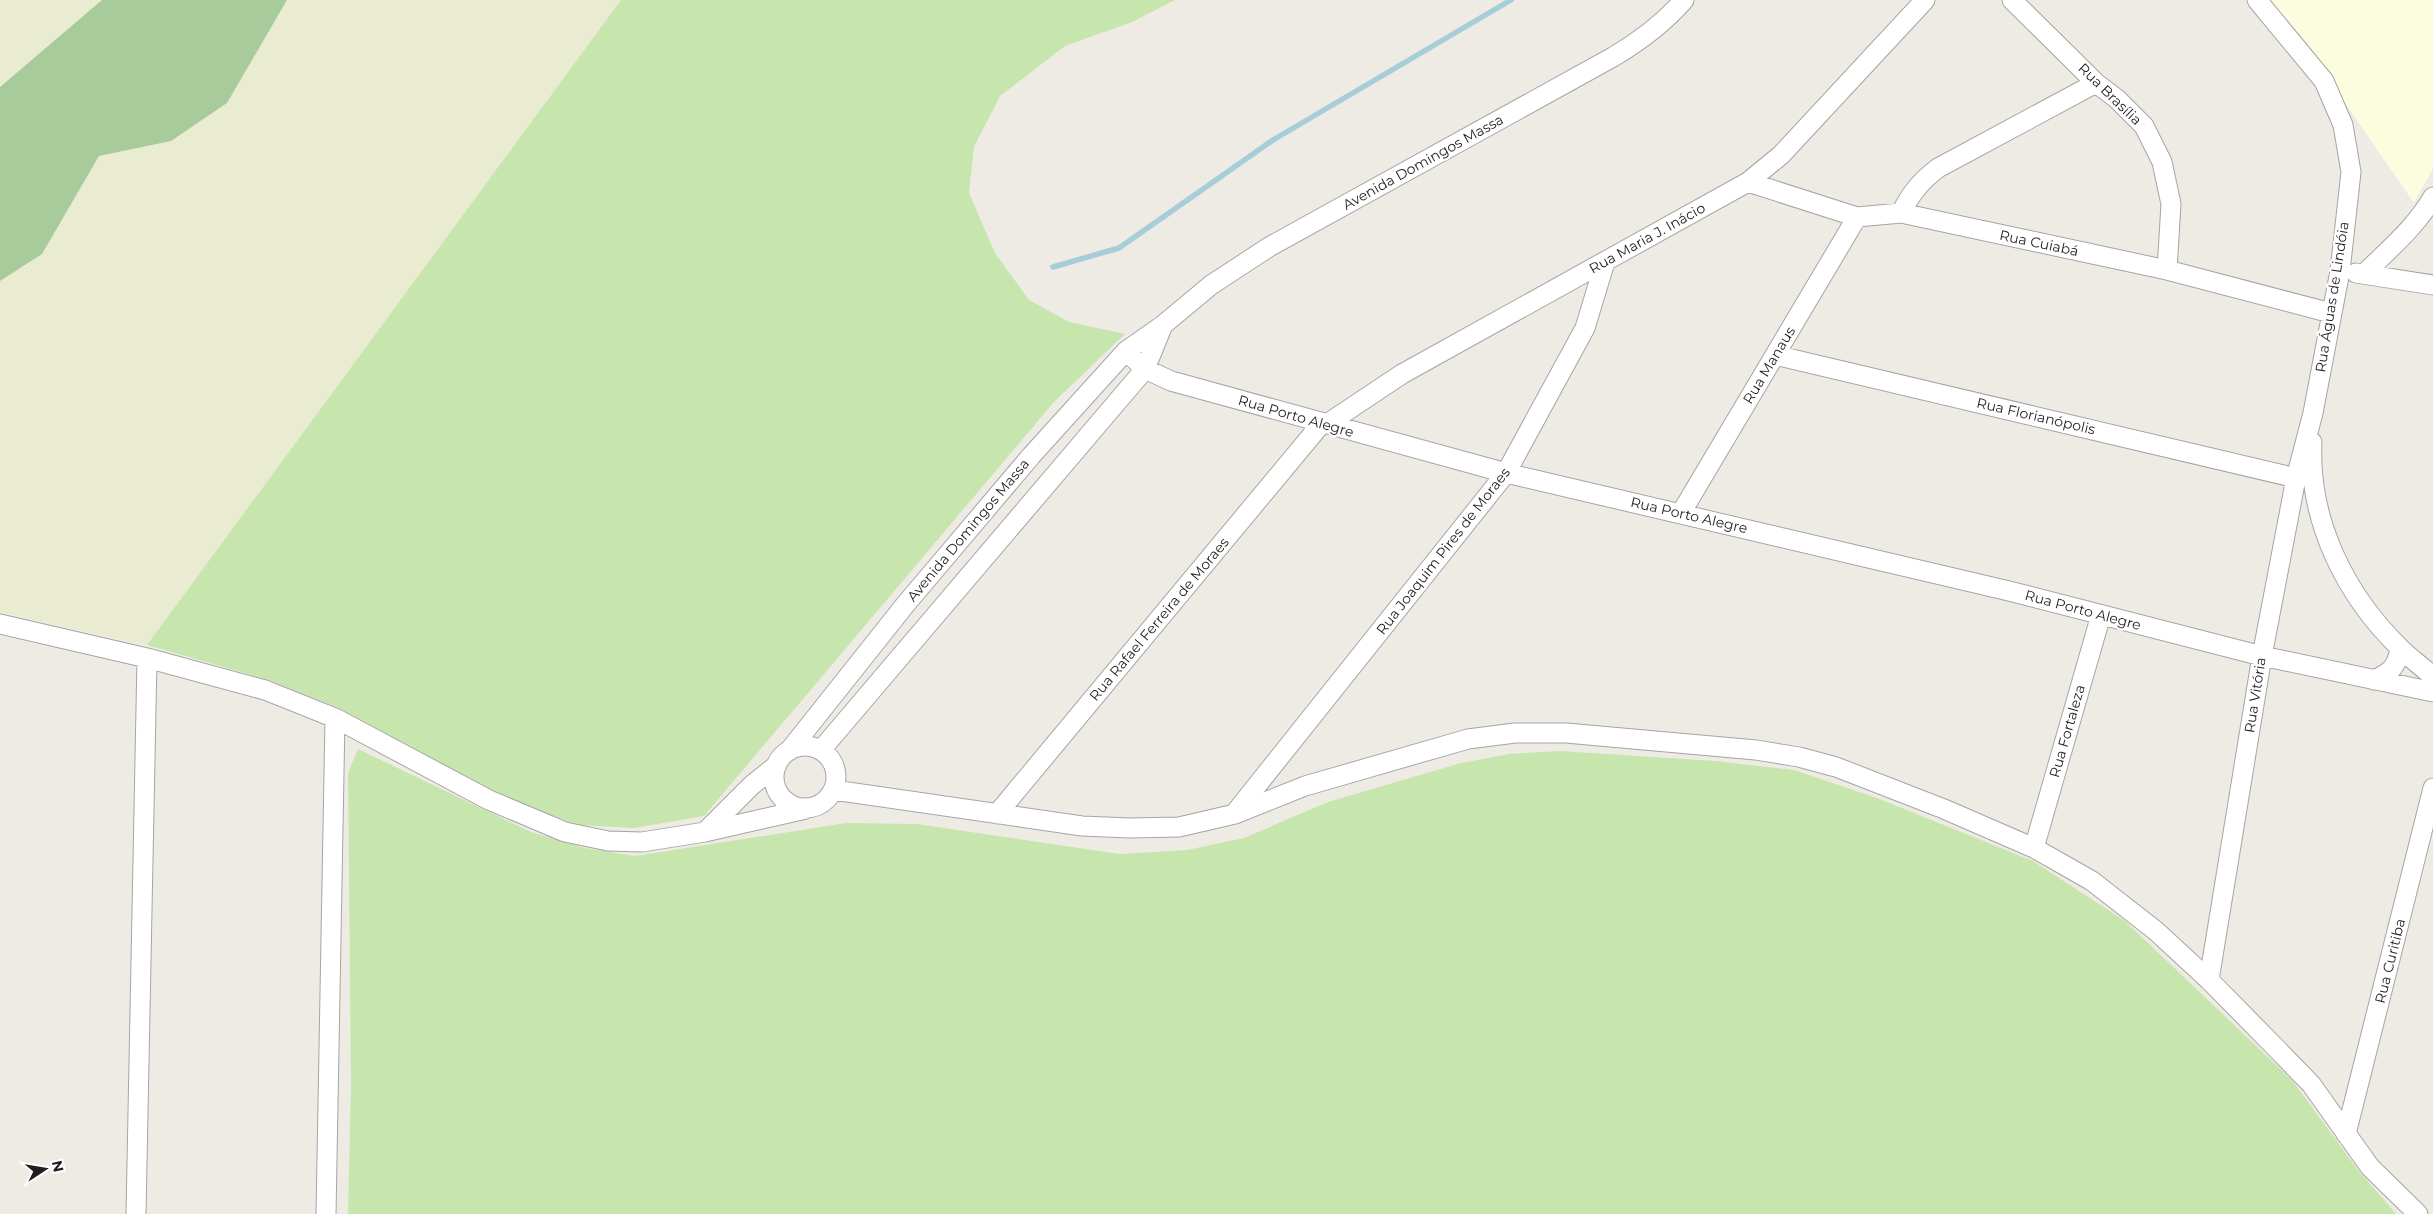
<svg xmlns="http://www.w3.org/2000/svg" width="2433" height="1214" font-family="Montserrat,sans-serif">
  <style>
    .education { fill: #fcfddf }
    .farmland { fill: #e9ecd1 }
    .grass { fill: #c7e6ad }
    .forest { fill: #a8cb9c }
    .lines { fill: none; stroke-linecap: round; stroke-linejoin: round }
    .stream { stroke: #a7cdd9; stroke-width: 5.5 }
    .minor-casing { stroke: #a5a5a5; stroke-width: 21 }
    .minor { stroke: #fff; stroke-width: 19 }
    .labels { text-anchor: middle; stroke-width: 4.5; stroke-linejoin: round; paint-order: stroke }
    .street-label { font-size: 14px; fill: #1e1e1e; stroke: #fff }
  </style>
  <rect width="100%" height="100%" fill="#eeebe5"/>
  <path class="education" d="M2270,0H2433V168L2414,203L2289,22Z"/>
  <path class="farmland" d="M0,0H102L0,87Z
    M287,0H621L147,645L0,612V281L42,254L99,156L171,141L227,103Z"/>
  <path class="grass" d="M621,0H1175L1132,22L1065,46L1000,96L974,147L969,193L995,253L1029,300L1069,322L1125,334L1054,402L704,816L634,828L579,825L512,801L337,707L269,680L147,645Z
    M358,749L531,832L585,848L635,856L846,823L917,824L1119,854L1187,850L1244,838L1328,802L1461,763L1509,754L1560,751L1716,761L1794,770L1877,798L2033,861L2125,921L2292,1080L2358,1170L2396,1214H348L351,1086L348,773Z"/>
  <path class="forest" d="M102,0H287L227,103L171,141L99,156L42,254L0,281V87Z"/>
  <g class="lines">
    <path class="stream" d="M1053,267L1119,248L1273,140L1511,0"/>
    <g class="minor-casing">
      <path id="minor" d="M2012,0L2096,83L2117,99L2144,126L2162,162L2171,204L2167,270
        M1748,182L1857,217L1901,213L2167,270L2331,313
        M1901,213C1911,193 1921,181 1938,168L2096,83
        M2356,273L2433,285
        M2364,274C2388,250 2416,227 2433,197
        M1126,351L1145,369L1171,381L1506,473L2009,591L2262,656L2433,692
        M1775,355L2296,478
        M1327,424L1402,374L1748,182L1781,155L1925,0
        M2312,442C2308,520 2345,595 2401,649C2411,659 2423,667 2433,677
        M1681,513L1857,217
        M0,624L147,658L265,690L335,718L489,800L565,832L608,841L642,842L705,832L806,809
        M2374,680C2391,672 2397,667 2400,648
        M774 777a31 31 0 1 1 62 0a31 31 0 1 1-62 0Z
        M821,750L1145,369L1163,325
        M789,751L905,605L1031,456L1126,351L1163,325L1211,285L1269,247L1613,57C1640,41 1663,24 1684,0
        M834,790L1082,826L1130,828L1179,827L1235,814L1305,786L1468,739L1515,733H1566L1756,750L1799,757L1836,767L1944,809L2034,848L2092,881L2156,931L2209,980L2276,1048L2311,1084L2370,1167L2418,1214
        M1235,813L1506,473L1585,328L1605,262
        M997,814L1322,423
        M706,831L752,785L777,765
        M2034,848L2101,615
        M2209,980L2262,656L2296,478L2313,413L2340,271L2351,172L2343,125L2324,81L2257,0
        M2346,1134L2433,788
        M136,1214L147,658
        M326,1214L335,718"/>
    </g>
    <use href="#minor" class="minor"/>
  </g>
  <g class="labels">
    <g class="street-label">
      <text transform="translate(2110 94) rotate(44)" y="5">Rua Brasília</text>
      <text transform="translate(1423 162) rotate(-29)" y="5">Avenida Domingos Massa</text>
      <text transform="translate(1647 238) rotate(-29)" y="5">Rua Maria J. Inácio</text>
      <text transform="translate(2039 243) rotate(12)" y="5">Rua Cuiabá</text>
      <text transform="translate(2332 297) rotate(-81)" y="5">Rua Águas de Lindóia</text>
      <text transform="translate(1769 365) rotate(-59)" y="5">Rua Manaus</text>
      <text transform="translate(1296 416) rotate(16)" y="5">Rua Porto Alegre</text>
      <text transform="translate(2036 416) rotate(13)" y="5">Rua Florianópolis</text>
      <text transform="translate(1689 515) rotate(13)" y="5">Rua Porto Alegre</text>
      <text transform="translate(968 530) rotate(-50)" y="5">Avenida Domingos Massa</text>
      <text transform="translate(1443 551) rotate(-52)" y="5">Rua Joaquim Pires de Moraes</text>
      <text transform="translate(2083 610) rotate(15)" y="5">Rua Porto Alegre</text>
      <text transform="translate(1159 619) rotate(-50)" y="5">Rua Rafael Ferreira de Moraes</text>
      <text transform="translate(2255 695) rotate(-81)" y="5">Rua Vitória</text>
      <text transform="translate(2067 731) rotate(-74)" y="5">Rua Fortaleza</text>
      <text transform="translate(2390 961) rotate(-76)" y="5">Rua Curitiba</text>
    </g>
  </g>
  <g transform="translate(45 1169) rotate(78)" stroke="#ffffff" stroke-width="4" paint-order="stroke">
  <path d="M0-4L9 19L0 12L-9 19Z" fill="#1e1e1e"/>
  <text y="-8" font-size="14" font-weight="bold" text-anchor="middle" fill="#1e1e1e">N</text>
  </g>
</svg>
